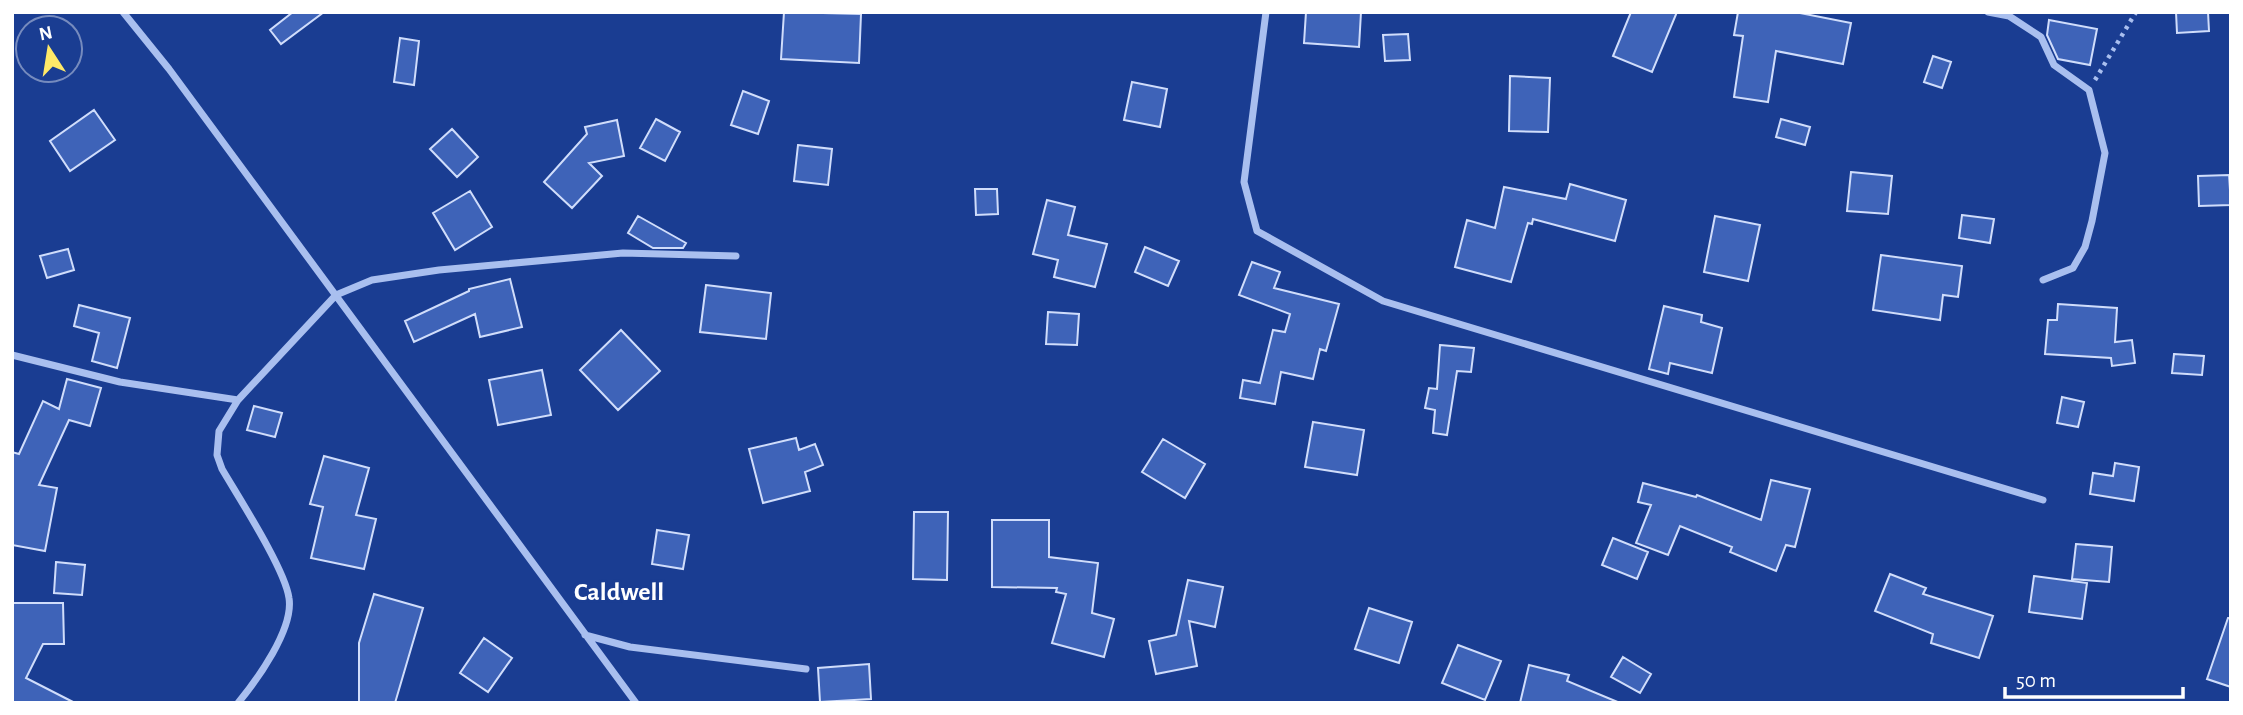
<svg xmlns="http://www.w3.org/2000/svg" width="2243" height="715" font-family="'Alegreya Sans',sans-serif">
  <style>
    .building { fill: #3e63b8; stroke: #d0ddfb; stroke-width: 2 }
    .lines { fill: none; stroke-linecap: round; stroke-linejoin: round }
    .path { stroke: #a9bfef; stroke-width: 4.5; stroke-dasharray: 3.5 5; stroke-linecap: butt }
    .minor { stroke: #a9bfef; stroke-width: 7 }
    .labels { text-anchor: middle; stroke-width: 6; stroke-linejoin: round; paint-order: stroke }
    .district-label { font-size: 26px; font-weight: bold; fill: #fff; stroke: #1a3d92 }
  </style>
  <rect width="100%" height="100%" fill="#1a3d92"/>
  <path class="building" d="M293,12H324L281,44L270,30Z
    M784,12L861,14L859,63L781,59Z
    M1306,12H1361L1359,47L1304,43Z
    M1631,12H1677L1652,72L1613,56Z
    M1738,12H1795L1851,23L1843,64L1776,51L1768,102L1734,97L1743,36L1734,35Z
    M2176,12H2208L2209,31L2177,33Z
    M2049,20L2097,29L2090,65L2058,59L2047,35Z
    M1408,34L1410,60L1385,61L1383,35Z
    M400,38L419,41L414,85L394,82Z
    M1933,56L1951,62L1942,88L1924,82Z
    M1510,76L1550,78L1548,132L1509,131Z
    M1132,82L1167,89L1160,127L1124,120Z
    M743,91L769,101L758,134L731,125Z
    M94,110L115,140L70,171L50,141Z
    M656,119L680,132L665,161L640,148Z
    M1781,119L1810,127L1805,145L1776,137Z
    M617,120L624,156L589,163L602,176L572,208L544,182L587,134L585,127Z
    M452,129L478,157L457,177L430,149Z
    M798,145L832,149L828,185L794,181Z
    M1851,172L1892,176L1888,214L1847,211Z
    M2229,175L2231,205L2199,206L2198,176Z
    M1570,184L1626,200L1615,241L1533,219L1532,224L1528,223L1511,282L1455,267L1467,220L1495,228L1504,187L1566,199Z
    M975,189H997L998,214L976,215Z
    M470,191L492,227L455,250L433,213Z
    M1047,200L1075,207L1068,235L1107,244L1095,287L1054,277L1058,260L1033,254Z
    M1962,215L1994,219L1990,243L1959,238Z
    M638,216L686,243L683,248H653L628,233Z
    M1715,216L1760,225L1748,281L1704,272Z
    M1145,247L1179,261L1168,286L1135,272Z
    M68,249L74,270L47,278L40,256Z
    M1881,255L1962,266L1958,297L1943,295L1940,320L1873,310Z
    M1252,262L1280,272L1274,288L1339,304L1326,351L1320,349L1313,379L1281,372L1275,404L1240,398L1243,380L1260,383L1273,330L1285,332L1290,314L1239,295Z
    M510,279L522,327L480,337L475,314L414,342L405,321L469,291V289Z
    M706,285L771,293L766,339L700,332Z
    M2058,304L2117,308L2115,342L2132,340L2135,363L2112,366L2111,358L2045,354L2048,320H2057Z
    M79,305L130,318L117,368L92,361L99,333L74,326Z
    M1664,306L1702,315L1701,322L1722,328L1712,373L1670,363L1668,374L1649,369Z
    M1048,312L1079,314L1077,345L1046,344Z
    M621,330L660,371L618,410L580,370Z
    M1440,345L1474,348L1471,372L1457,371L1447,435L1433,433L1435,410L1425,408L1429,388L1437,389Z
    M2174,354L2204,356L2202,375L2172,373Z
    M542,370L551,415L498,425L489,380Z
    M67,379L101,388L90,426L69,420L39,485L57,488L45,551L12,545V452L19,454L43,401L59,409Z
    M2062,397L2084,402L2078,427L2057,423Z
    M254,406L282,413L275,437L247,430Z
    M1313,422L1364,430L1357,475L1305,467Z
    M796,438L799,450L815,444L823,465L805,472L810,491L763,503L749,449Z
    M1163,439L1205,464L1185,498L1142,472Z
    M324,456L369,468L356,515L376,519L364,569L311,558L323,507L310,504Z
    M2115,463L2139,467L2134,501L2090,494L2093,473L2113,476Z
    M1771,480L1810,489L1795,547L1786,545L1776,571L1730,552L1732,547L1680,526L1668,555L1636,543L1651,505L1638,502L1643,483L1696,497L1697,495L1761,520Z
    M914,512H948L947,580L913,579Z
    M992,520H1049V557L1098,563L1092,613L1114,619L1104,657L1052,643L1066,594L1056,592L1057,588L992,587Z
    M657,530L689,535L683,569L652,564Z
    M1613,538L1648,552L1637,579L1602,565Z
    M2076,544L2112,547L2109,582L2072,579Z
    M56,562L85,565L82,595L54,593Z
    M1890,574L1926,588L1923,594L1993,616L1979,658L1931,643L1933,634L1875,611Z
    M2034,576L2087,583L2082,619L2029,612Z
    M1188,580L1223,587L1215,627L1189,621L1197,666L1156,674L1149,641L1176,635Z
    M374,594L423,608L395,703H359V643Z
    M12,603H63L64,644H43L26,678L75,703H12Z
    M1369,608L1412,622L1399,663L1355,649Z
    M2228,618H2231V687L2207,679Z
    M484,638L512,658L488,692L460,673Z
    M1458,645L1501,661L1485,700L1442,683Z
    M1623,657L1651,674L1640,693L1611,677Z
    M869,664L871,699L820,702L818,668Z
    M1529,665L1569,675L1567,681L1620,703H1520Z"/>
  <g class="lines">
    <path class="path" d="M2095,80L2136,12"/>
    <path class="minor" d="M123,12L169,69L636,703
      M1266,12L1244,182L1257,231L1383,301L2043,500
      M1988,12L2009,16
      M2007,12L2009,16L2041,37L2054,65L2089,90L2105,153L2092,221L2085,247L2073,268L2043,280
      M12,355L120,382L238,400
      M585,635L630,647L806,669
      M238,703C257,680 294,629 289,598C285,569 239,498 222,469L217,455L219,431L238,400L336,295L372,280L439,270L623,253L736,256"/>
  </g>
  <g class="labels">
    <g class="district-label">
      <text x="619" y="600">Caldwell</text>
    </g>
  </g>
  <rect width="2243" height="715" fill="none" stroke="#ffffff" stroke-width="28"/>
  <g transform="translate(49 49) rotate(348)"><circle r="33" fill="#1a3d92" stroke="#768bbe" stroke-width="2"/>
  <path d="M0-5L12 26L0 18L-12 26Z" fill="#ffe968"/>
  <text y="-10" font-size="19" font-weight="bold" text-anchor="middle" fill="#ffffff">N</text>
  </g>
  <path d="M2005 687v10h178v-10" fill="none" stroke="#ffffff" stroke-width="3.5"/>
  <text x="2016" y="687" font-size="21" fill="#ffffff" stroke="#1a3d92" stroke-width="5" paint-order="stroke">50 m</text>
</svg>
